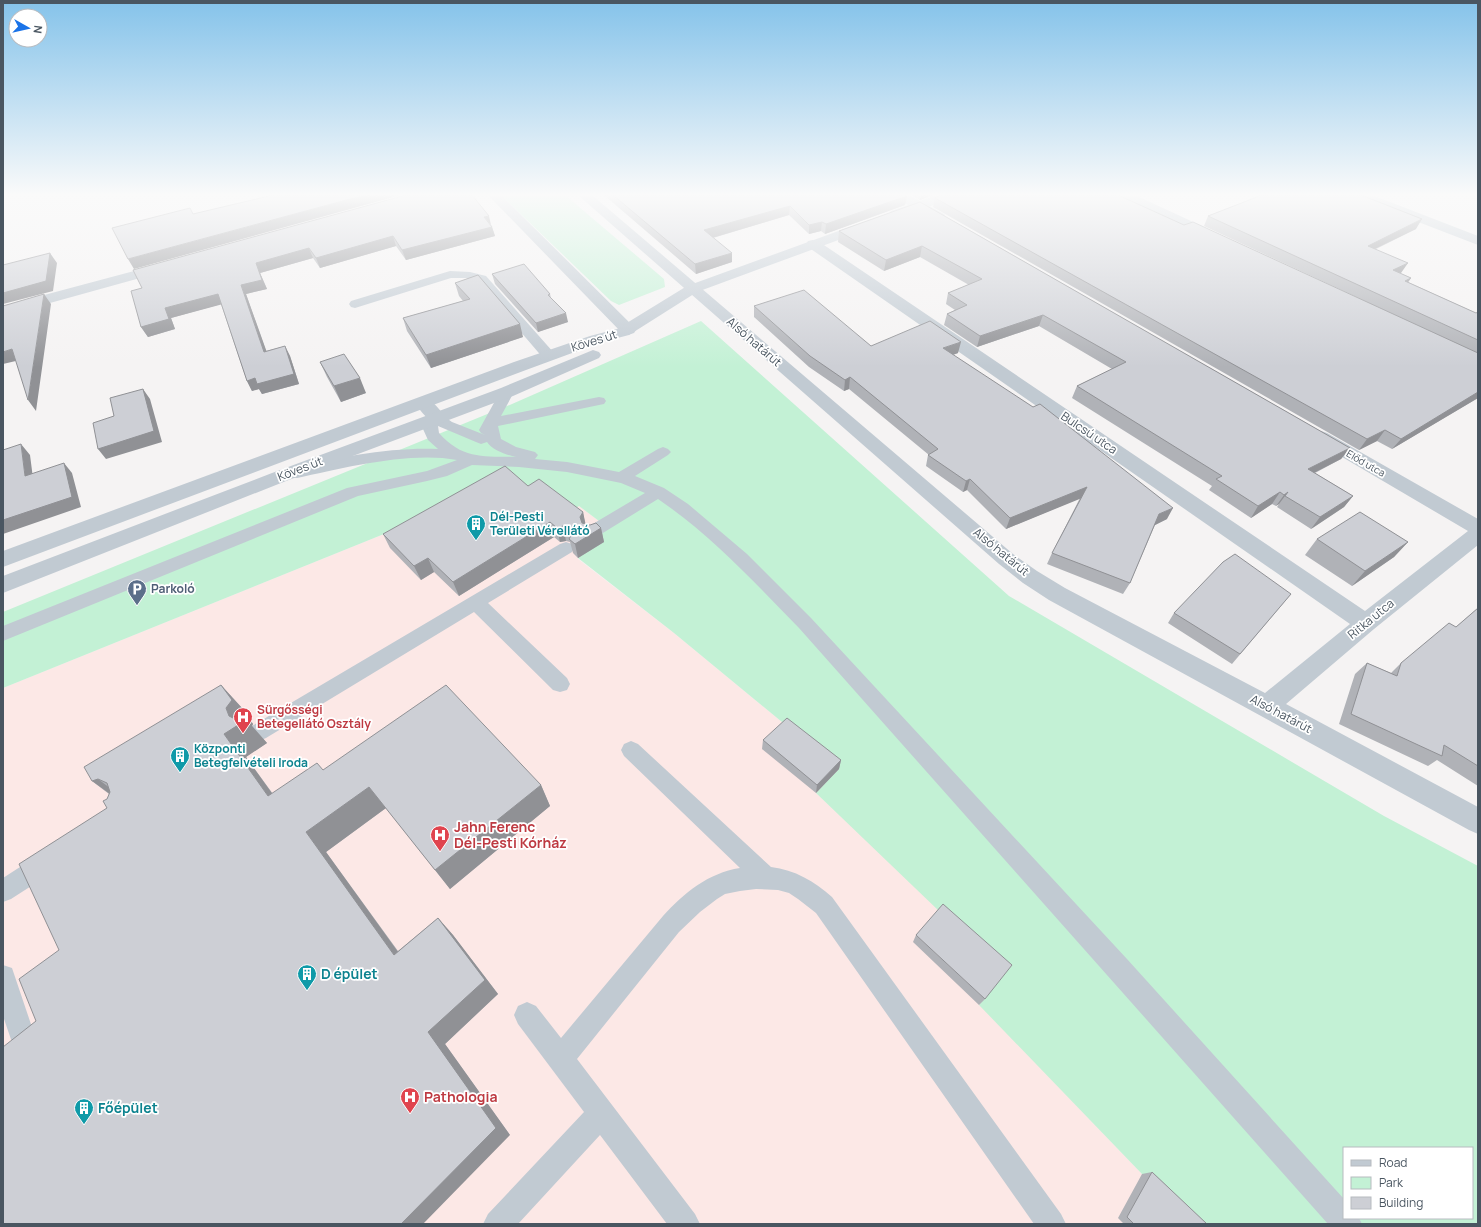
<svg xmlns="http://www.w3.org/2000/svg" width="1481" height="1227" font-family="Manrope,sans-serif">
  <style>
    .medical { fill: #fce8e6 }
    .green { fill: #c3f1d5; fill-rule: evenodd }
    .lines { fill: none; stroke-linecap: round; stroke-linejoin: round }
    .service { fill: #c1cad2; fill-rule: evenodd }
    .minor { fill: #c1cad2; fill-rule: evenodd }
    .tertiary { fill: #c1cad2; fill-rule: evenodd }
    .wall { fill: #b0b2b7 }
    .shaded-wall { fill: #909195 }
    .building { fill: #cdcfd5; stroke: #909195 }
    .labels { text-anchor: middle; stroke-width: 3.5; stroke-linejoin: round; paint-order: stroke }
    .far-street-label { font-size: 10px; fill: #4a5661; stroke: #fff }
    .street-label { font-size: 12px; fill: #4a5661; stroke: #fff }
    .culture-label { font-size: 12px; font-weight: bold; fill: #0d838f; stroke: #fff; text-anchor: start }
    .service-label { font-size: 12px; font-weight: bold; fill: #4e5e75; stroke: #fff; text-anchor: start }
    .health-label { font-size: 12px; font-weight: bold; fill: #be3a42; stroke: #fff; text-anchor: start }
    .near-health-label { font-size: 14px; font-weight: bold; fill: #be3a42; stroke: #fff; text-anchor: start }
    .near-culture-label { font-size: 14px; font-weight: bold; fill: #0d838f; stroke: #fff; text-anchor: start }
  </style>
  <rect width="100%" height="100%" fill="#f5f3f3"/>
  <path class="medical" d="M579,506L599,521L578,559L674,633L839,769L816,793L1006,971L980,1005L1142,1174L1195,1224H3V688L384,534Z"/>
  <path class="green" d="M501,195H565L664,279L665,287L619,305L611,301Z
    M701,321L1009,596L1384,816L1478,866V1224H1195L1142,1174L979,1005L1006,971L939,911L816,793L839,769L674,633L578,558L599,521L579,506L568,513L384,534L3,688V612L512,404ZM1344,1148H1472V1218H1344Z"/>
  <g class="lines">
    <path class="service" d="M450,271L470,272L486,276L554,353L556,356L554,359H544L478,282L466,278H451L355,308L351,307L349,304L351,301Z
      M507,388L512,389L514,392L501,416L599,397L604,398L606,401L604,404L599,405L498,426L501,439L516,447L535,452L538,455L535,459L567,462L619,472L658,449L663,447L668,449L671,452L668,455L635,476L664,488L688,504L747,554L811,618L1127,959L1344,1199V1218H1359L1362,1224H1328L799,628C754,582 711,535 658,499L598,536L592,538L586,536L584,532L586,528L645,493L621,483L567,472L519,467L472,465L447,476L427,481L358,496L3,641V626L347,488L427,471L457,460C410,451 343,468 297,478L292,477L289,473L292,469C336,457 392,447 438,449L428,440L423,429L431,416L437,413L442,415L452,422L485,435L481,433L479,430L500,392L502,389ZM438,426L476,442L481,444L487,442C492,450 507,455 516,457C484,456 463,460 439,433Z
      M566,542L572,544L574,548L572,552L488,603L567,678L570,684L567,690L560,692L553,690L474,612L266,738L259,741L252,738L249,732L252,726L560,544Z
      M631,741L638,744L771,867C795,870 814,881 832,897L1061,1214L1066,1224H1034L816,913L798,899L789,893L778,890L756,889L740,891L725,894L717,899L700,912L679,932L577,1059L695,1214L700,1224H667L600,1135L518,1224H483L488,1214L584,1112L518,1024L514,1015L518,1006L527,1002L536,1006L561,1038L663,916C684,893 708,873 740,868L624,756L621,750L624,744Z
      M45,853L53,856L56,864L53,872L11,899L3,902V878L37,856Z
      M3,965L12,968L39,1048L35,1057L26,1061L17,1057L3,1016Z"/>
    <path class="minor" d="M488,195H501L634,327L636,330L634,333L628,335L622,333Z
      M578,195H592L1013,554L1037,571L1065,588L1265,693L1350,624L808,247L806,244L808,241L813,240L818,241L1365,611L1468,531L1315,441L1312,437L1315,433L1321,431L1327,433L1478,519V545L1374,629L1286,704L1478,807V834L1469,830L1049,600L1023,583L999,564Z
      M894,195H909L944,214L946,217L944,220H934L896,198Z
      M1354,195H1372L1478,236V245L1356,198Z
      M164,263L169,264L171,267L169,270L3,316V306Z
      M424,398C433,400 440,410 446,418L443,422C430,425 422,413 415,403L418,399Z"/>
    <path class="tertiary" d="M937,195H955L953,198L901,217H891L889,214L891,211Z
      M1119,195H1135L1219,234L1221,237L1219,240H1209L1121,198Z
      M866,221L871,222L873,225L871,228L697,292L629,335L602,342L526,370L3,567V551L514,362L590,336L617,329L687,286Z
      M593,350L599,352L601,355L599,358L513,396L286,481L3,593V576L272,473L501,388Z"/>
  </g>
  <path class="wall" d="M407,195L491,225L492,227L495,236L406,260L396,246L320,268L313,258L260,273L267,289L246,294L266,351L285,346L290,356L299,384L262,394L259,389L252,391L247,381L221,304L171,318L175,329L148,337L141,327L142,288Z
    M604,195H906L907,196L905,205L825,234L821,231L809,234L789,215L713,238L732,262L696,274Z
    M912,195H933L920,200Z
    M1260,195H1361L1416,229L1376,249L1401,273H1400L1411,278L1408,282L1476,313L1478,312V398L1392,449L1377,441L1359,450L933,207L935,198L1184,225L1365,301L1204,226L1208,216L1261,196Z
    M920,202L1350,448L1341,459L1315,473L1353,496L1344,507L1311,529L1277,507L1279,504L1276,506L1272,504L1251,518L1209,490L1212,486L1072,398L1077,386L1112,369L1039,326L977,347L944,325L947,314L955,310L946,304L948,293L969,285L920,257L884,271L838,242L839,231Z
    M492,274L550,294L551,298L568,322L538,332L495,284Z
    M455,283L523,337L431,368L407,331L403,318L463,301L459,296Z
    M754,306L871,346L958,353L953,355L1167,519L1155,525L1130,583L1123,594L1047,564L1052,553L1080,498L1006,529L967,490L963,492L926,466L928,455H929L849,389L844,391L809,367L754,317Z
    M320,362L366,393L341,402L327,377Z
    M528,486L583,512L585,524L601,528L604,542L578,558L573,553L570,542L566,541L560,542L554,537L459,596L434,572L421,580L390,548L383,534Z
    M1317,539L1408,542L1394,557L1352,586L1305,555Z
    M1291,594L1232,664L1168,623L1174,613Z
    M1478,608V786L1437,760L1428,766L1339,724L1355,674L1367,663L1391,673L1401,663L1456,627Z
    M221,685L242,708L253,724L252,726L267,743L246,757L273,794L323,770L541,785L550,806L450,889L386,808L326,852L398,951L438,918L453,935L498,994L445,1044L510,1135L36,1021L107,808V799L109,794L92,781Z
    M763,740L841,760L839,769L816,793L762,749Z
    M916,935L985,999L979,1005L913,942Z
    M1152,1172L1207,1224H1124L1118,1218L1142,1174Z"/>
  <path class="shaded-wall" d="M365,195H401L134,269L128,259Z
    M921,195H933L920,200Z
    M907,196L905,205L825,234L826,224Z
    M790,206L789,215L705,240L704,230Z
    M489,216L491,225L484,217Z
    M1422,219L1416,229L1362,255L1368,246Z
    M822,222L821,231L809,234V225Z
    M492,227L495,236L406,260L402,250Z
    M393,236L396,246L320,268L316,258Z
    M922,246L920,257L884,271L886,260Z
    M309,248L313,258L260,273L267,289L246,294L270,361L264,352L241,285L256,263Z
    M50,253L57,263L53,291L3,304V293Z
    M732,253V262L696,274L695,264Z
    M1408,263L1401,273L1386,280L1393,270Z
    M1411,278L1404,288L1405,281Z
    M44,294L51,304L36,411L28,400Z
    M218,294L223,304L171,318L175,329L148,337L141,327L165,308Z
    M566,313L568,322L538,332L536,323Z
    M1043,315L1039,326L977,347L980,336Z
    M520,324L523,337L431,368L426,355Z
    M961,342L958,353L941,359L943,348Z
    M285,346L290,356L299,384L262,394L259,389L252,391L247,381L255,378Z
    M12,349L20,360L3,364V352Z
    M850,377L849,389L844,391L845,380Z
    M360,378L366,393L341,402L334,386Z
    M143,389L150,399L162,442L106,459L98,449Z
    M1478,392V398L1392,449L1401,439Z
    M1385,430L1377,441L1359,450L1367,439Z
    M21,444L30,455L34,486L25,476Z
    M1350,448L1341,459L1300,480L1308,469Z
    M64,463L72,473L81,507L3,534V520Z
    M970,479L967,490L963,492L966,481Z
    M1087,487L1082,498L1006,529L1010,518Z
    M1280,492L1272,504L1251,518L1258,506Z
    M1288,492L1279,504L1276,506L1284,495Z
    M1353,496L1344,507L1311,529L1320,517Z
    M1173,508L1167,519L1153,526L1159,514Z
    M583,512L586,526L583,531L580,517Z
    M550,522L554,537L459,596L453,582Z
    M563,526L566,541L560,542L557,528Z
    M601,528L604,542L578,558L575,544Z
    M1408,542L1394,557L1352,586L1365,571Z
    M428,558L434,572L421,580L414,566Z
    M221,685L242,708L253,724L252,726L267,743L246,757L289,817L268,796L224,734L229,716L226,708Z
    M841,760L839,769L816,793L817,785Z
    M98,779L127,801L121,802L92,781Z
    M541,785L550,806L450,889L435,870Z
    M369,787L386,808L326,852L411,970L394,955L306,832Z
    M438,918L453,935L498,994L445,1044L510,1135L423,1224H401L428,1032Z"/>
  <path class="building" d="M269,195H365L128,259L112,228L190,208L193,214L269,196Z
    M406,195H472L489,216L484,217L492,227L402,250L393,236L316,258L309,248L256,263L262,280L241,285L264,352L285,346L294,374L257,384L255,378L247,381L218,294L165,308L169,319L141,327L131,291L142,288L133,270Z
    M613,195H906L907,196L826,224L822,222L809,225L790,206L704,230L732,253L695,264Z
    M941,195H1118L1184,225L1193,222L1478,353V392L1401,439L1385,430L1367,439L935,198Z
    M1262,195H1361L1422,219L1368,246L1408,263L1393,270L1411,278L1405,281L1476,313L1478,312V340L1208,216Z
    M920,202L1350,448L1308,469L1353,496L1320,517L1285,496L1288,492L1284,495L1280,492L1258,506L1216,479L1222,476L1077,386L1126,362L1043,315L980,336L947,314L967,305L948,293L982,279L922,246L886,260L839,231Z
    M50,253L46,281L3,293V265Z
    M524,264L550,294L548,295L566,313L536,323L492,274Z
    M478,275L520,324L426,355L403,318L470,299L455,283Z
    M804,290L871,346L930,321L961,342L943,348L1033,407L1040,404L1173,508L1159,514L1130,583L1052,553L1087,487L1010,518L970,479L966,481L928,455L938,449L850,377L845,380L810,356L754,306Z
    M44,294L28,400L12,349L3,352V306Z
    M344,354L360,378L334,386L320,362Z
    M143,389L154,431L98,449L93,423L114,416L110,398Z
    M21,444L25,476L64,463L72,497L3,520V450Z
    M505,466L528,486L539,479L583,512L580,517L582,523L590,525L596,523L601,528L575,544L569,539L572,534L570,529L563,526L557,528L550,522L453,582L428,558L414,566L383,534Z
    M1360,512L1408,542L1365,571L1317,539Z
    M1235,554L1291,594L1240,654L1174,613L1223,562Z
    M1478,608V766L1444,745L1442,756L1351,714L1367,663L1397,676L1401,663L1449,623L1456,627Z
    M221,685L232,700L226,708L229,716L237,720L244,717L246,720L224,734L268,796L317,763L323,770L446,685L541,785L435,870L369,787L306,832L394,955L438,918L485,980L428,1032L496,1128L401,1224H3V1047L36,1021L19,979L59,950L19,864L107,808L103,801L107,799L110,792L107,783L98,779L92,781L84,767Z
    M787,718L841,760L817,785L763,740Z
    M943,904L1012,965L985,999L916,935Z
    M1152,1172L1207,1224H1134L1127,1217Z"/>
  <linearGradient id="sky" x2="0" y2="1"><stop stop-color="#85c3ea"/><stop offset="0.53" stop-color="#fafafa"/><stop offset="1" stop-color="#fafafa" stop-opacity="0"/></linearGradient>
  <rect width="1481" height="367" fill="url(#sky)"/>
  <defs>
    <g id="building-pin" transform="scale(1)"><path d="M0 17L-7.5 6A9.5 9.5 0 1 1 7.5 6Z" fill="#0f9aa8" stroke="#fff"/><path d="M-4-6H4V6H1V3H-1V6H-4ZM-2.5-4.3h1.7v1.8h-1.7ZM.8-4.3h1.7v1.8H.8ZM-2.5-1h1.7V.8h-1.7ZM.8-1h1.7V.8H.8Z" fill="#fff"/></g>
    <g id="parking-pin" transform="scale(1)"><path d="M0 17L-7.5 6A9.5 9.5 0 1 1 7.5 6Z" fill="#5c6f8a" stroke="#fff"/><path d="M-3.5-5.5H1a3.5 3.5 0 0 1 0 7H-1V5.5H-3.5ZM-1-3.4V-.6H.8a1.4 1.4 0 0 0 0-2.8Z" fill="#fff"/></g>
    <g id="hospital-pin" transform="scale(1)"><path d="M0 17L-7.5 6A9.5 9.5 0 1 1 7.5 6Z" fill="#e0444e" stroke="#fff"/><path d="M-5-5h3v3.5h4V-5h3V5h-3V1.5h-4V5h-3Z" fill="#fff"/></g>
  </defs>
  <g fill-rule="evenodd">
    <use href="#building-pin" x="476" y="524"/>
    <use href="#parking-pin" x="137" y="589"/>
    <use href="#hospital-pin" x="243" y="717"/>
    <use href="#building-pin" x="180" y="756"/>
    <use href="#hospital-pin" x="440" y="835"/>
    <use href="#building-pin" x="307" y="974"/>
    <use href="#hospital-pin" x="410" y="1097"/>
    <use href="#building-pin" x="84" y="1108"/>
  </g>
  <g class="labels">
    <g class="far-street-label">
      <text transform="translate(1366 463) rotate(30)" y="4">Előd utca</text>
    </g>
    <g class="street-label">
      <text transform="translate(594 341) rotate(-17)" y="4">Köves út</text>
      <text transform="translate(754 342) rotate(41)" y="4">Alsó határút</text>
      <text transform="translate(1089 433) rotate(34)" y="4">Bulcsú utca</text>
      <text transform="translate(300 469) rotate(-21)" y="4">Köves út</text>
      <text transform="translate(1001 552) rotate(39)" y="4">Alsó határút</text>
      <text transform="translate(1371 619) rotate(-39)" y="4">Ritka utca</text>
      <text transform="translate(1281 714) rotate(28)" y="4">Alsó határút</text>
    </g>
    <g class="culture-label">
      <text x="490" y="521">Dél-Pesti<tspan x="490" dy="14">Területi Vérellátó</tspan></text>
      <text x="194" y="753">Központi<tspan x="194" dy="14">Betegfelvételi Iroda</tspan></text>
    </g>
    <g class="service-label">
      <text x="151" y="593">Parkoló</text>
    </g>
    <g class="health-label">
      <text x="257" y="714">Sürgősségi<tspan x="257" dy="14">Betegellátó Osztály</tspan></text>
    </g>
    <g class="near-health-label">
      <text x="454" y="832">Jahn Ferenc<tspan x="454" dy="16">Dél-Pesti Kórház</tspan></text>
      <text x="424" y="1102">Pathologia</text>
    </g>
    <g class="near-culture-label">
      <text x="321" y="979">D épület</text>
      <text x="98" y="1113">Főépület</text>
    </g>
  </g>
  <rect width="1481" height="1227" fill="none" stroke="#4a5661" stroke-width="8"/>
  <rect x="1343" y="1147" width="130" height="72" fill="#ffffff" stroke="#b7bbc0"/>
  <rect x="1351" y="1160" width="20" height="6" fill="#c1cad2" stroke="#b7bbc0"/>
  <text x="1379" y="1167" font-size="12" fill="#4a5661">Road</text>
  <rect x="1351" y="1177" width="20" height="12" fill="#c3f1d5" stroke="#b7bbc0"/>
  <text x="1379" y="1187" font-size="12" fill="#4a5661">Park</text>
  <rect x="1351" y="1197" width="20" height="12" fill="#cdcfd5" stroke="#b7bbc0"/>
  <text x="1379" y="1207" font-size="12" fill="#4a5661">Building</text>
  <g transform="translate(28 28) rotate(98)"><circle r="19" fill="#ffffff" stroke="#b7bbc0"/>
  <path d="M0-3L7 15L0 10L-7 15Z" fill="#1a73e8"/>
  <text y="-6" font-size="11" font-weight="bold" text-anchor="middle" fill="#4a5661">N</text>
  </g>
</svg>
